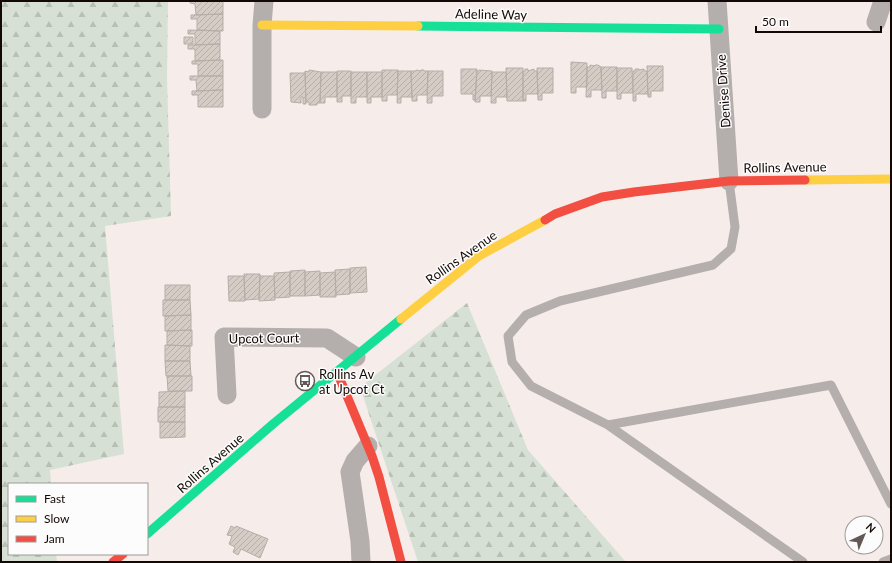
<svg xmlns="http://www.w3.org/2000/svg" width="892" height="563" font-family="Lato,sans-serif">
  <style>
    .forest { fill: url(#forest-firs) }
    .building { fill: url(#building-hatch); stroke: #b6ada7 }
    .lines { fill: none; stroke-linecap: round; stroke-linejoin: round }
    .lane { stroke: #b4aead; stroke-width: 9 }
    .street { stroke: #b4aead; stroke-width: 19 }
    .fast { stroke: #16e098; stroke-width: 9 }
    .slow { stroke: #ffcf43; stroke-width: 9 }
    .jam { stroke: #f24e42; stroke-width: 9 }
    .labels { text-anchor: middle; stroke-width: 3; stroke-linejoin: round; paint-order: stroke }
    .street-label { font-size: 13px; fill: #140805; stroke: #fcfcfc }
    .poi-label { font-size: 13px; fill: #140805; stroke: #fcfcfc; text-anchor: start }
  </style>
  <defs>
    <pattern id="forest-firs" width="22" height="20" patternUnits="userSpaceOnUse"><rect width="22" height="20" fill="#d7e0d5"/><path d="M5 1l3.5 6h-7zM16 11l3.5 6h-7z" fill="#b8bfb5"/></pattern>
    <pattern id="building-hatch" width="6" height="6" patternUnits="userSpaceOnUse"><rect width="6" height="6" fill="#d5ccc6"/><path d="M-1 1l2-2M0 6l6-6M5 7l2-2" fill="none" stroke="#b6aea9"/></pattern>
  </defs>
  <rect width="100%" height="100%" fill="#f6edea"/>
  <path class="forest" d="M1,1H168L167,78L171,216L105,226L124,454L50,470L51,484H9V554H56L57,562H1Z
    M467,303L528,450L626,562H418L360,387Z"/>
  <path class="building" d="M190,1H223V14L196,15L195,4L190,3Z
    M223,14V31L197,30V19H191V15Z
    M188,30L220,31V44L195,45V34H188Z
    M184,37H193V44H184Z
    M220,44V60L195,61V49H188V45Z
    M223,60V76H198V64H192V61Z
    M571,62L587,63V87H576V93H571Z
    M590,65L595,66V65H598L601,67L602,90H591V97H586L587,67H590Z
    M647,66H663V91H651V97H648Z
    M601,67H617V91H606V98H602Z
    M506,68H523V101H507Z
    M537,68H553V93H542V100H538Z
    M617,68H632L633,93H621V99H617Z
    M461,69H477L475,100H473V94H461Z
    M525,69H528V71L534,69V71H537L538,94H526V101H523V71H525Z
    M635,69H639V70L644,69V71H647L648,94H636V101H633V71H635Z
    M309,70L321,72L320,103H317V105H309V102H306L305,71L309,72Z
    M382,70H398L397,95H387V101H382Z
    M416,70L421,71V70H424V71H428L427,95H417V101H412L411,71H416Z
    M479,70L492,71L491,96H480V102H475L477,71H479Z
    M337,71H351V96H342V102H337Z
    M398,71H411L412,97H401V103H397Z
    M428,71H443V96H432V103H427Z
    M321,72H337V97H325V103H320Z
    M351,72H367V97H356V103H351Z
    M367,72H382V97H371V103H367Z
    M492,72H506L507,97H496V103H491Z
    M290,73H305L306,104H303V97H301V103L291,102Z
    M190,76H223V90L197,91L196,80H190Z
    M223,90V107H198V95H192V91Z
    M366,267L367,292L350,293V268Z
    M350,269V294L336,295L335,270Z
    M305,270V296H290V271Z
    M320,271V295L305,296V272Z
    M290,272V297L275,298L274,273Z
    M335,272L336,297H320V273Z
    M244,274H260L259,299L245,300Z
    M228,276H244L245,301H229Z
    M260,276H274L275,300L259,301Z
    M165,285H190V300H165Z
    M163,300H190L191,315L163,316Z
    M191,315V330L165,331V316Z
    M192,330V346L167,345V331Z
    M165,345L190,346V361H165Z
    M165,361H190L191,376H166Z
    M167,376H192V391H168Z
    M185,391V407H159V392Z
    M158,407H185V422H158Z
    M160,422H185V437L160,438Z
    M231,526L235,528L236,526L268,539L260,558L241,549L238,555L233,552L235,547L229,544L232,536L227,535Z"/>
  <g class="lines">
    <path class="lane" d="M729,181L735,227L731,249L713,265L560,301L526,315L508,336L512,362L531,386L608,425L803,562
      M608,425L831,385L891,504
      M883,562L891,559"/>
    <path class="street" d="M717,1L729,181
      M876,22L883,1
      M262,109V25L264,1
      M227,395L224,337L327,338L356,357
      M361,562L360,541L350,472L355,461L368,446"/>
    <path class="fast" d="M418,26L719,29
      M147,534L273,424L401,319"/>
    <path class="slow" d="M262,25L418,26
      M805,180L891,179
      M401,319L479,256L545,220"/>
    <path class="jam" d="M545,220L555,214L602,197L634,192L729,181L805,180
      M337,372L372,456L379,477L401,562
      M113,562L123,554"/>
  </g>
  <defs>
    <g id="bus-ring" transform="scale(1)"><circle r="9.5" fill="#fcfcfc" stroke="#635855" stroke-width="1.5"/><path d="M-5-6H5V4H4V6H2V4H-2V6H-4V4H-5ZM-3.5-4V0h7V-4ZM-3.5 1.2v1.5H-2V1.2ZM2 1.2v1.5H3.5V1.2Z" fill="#635855"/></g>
  </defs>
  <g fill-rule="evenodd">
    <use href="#bus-ring" x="305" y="381"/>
  </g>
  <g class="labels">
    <g class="street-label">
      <text transform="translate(491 14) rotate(1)" y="5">Adeline Way</text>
      <text transform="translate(723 91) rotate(-94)" y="5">Denise Drive</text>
      <text transform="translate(785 167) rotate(-1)" y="5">Rollins Avenue</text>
      <text transform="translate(461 257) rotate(-35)" y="5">Rollins Avenue</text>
      <text transform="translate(264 338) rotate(-1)" y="5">Upcot Court</text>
      <text transform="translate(210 463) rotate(-41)" y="5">Rollins Avenue</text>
    </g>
    <g class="poi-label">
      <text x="319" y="379">Rollins Av<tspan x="319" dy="15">at Upcot Ct</tspan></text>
    </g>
  </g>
  <rect width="892" height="563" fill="none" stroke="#140805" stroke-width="4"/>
  <rect x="8" y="483" width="140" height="72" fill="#fcfcfc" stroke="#9f9a99"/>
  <rect x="16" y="496" width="20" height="6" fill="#16e098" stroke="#9f9a99"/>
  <text x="44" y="503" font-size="12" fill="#140805">Fast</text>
  <rect x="16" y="516" width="20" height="6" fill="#ffcf43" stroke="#9f9a99"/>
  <text x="44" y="523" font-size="12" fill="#140805">Slow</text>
  <rect x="16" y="536" width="20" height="6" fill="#f24e42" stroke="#9f9a99"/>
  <text x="44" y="543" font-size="12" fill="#140805">Jam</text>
  <g transform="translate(864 535) rotate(44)"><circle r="19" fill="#fcfcfc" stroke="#9f9a99"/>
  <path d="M0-3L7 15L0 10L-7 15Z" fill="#635855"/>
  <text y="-6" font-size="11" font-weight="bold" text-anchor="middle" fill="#140805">N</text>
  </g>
  <path d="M756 26v6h125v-6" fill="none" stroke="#140805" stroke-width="2"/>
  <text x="762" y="26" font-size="12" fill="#140805" stroke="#fcfcfc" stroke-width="3" paint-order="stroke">50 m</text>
</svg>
